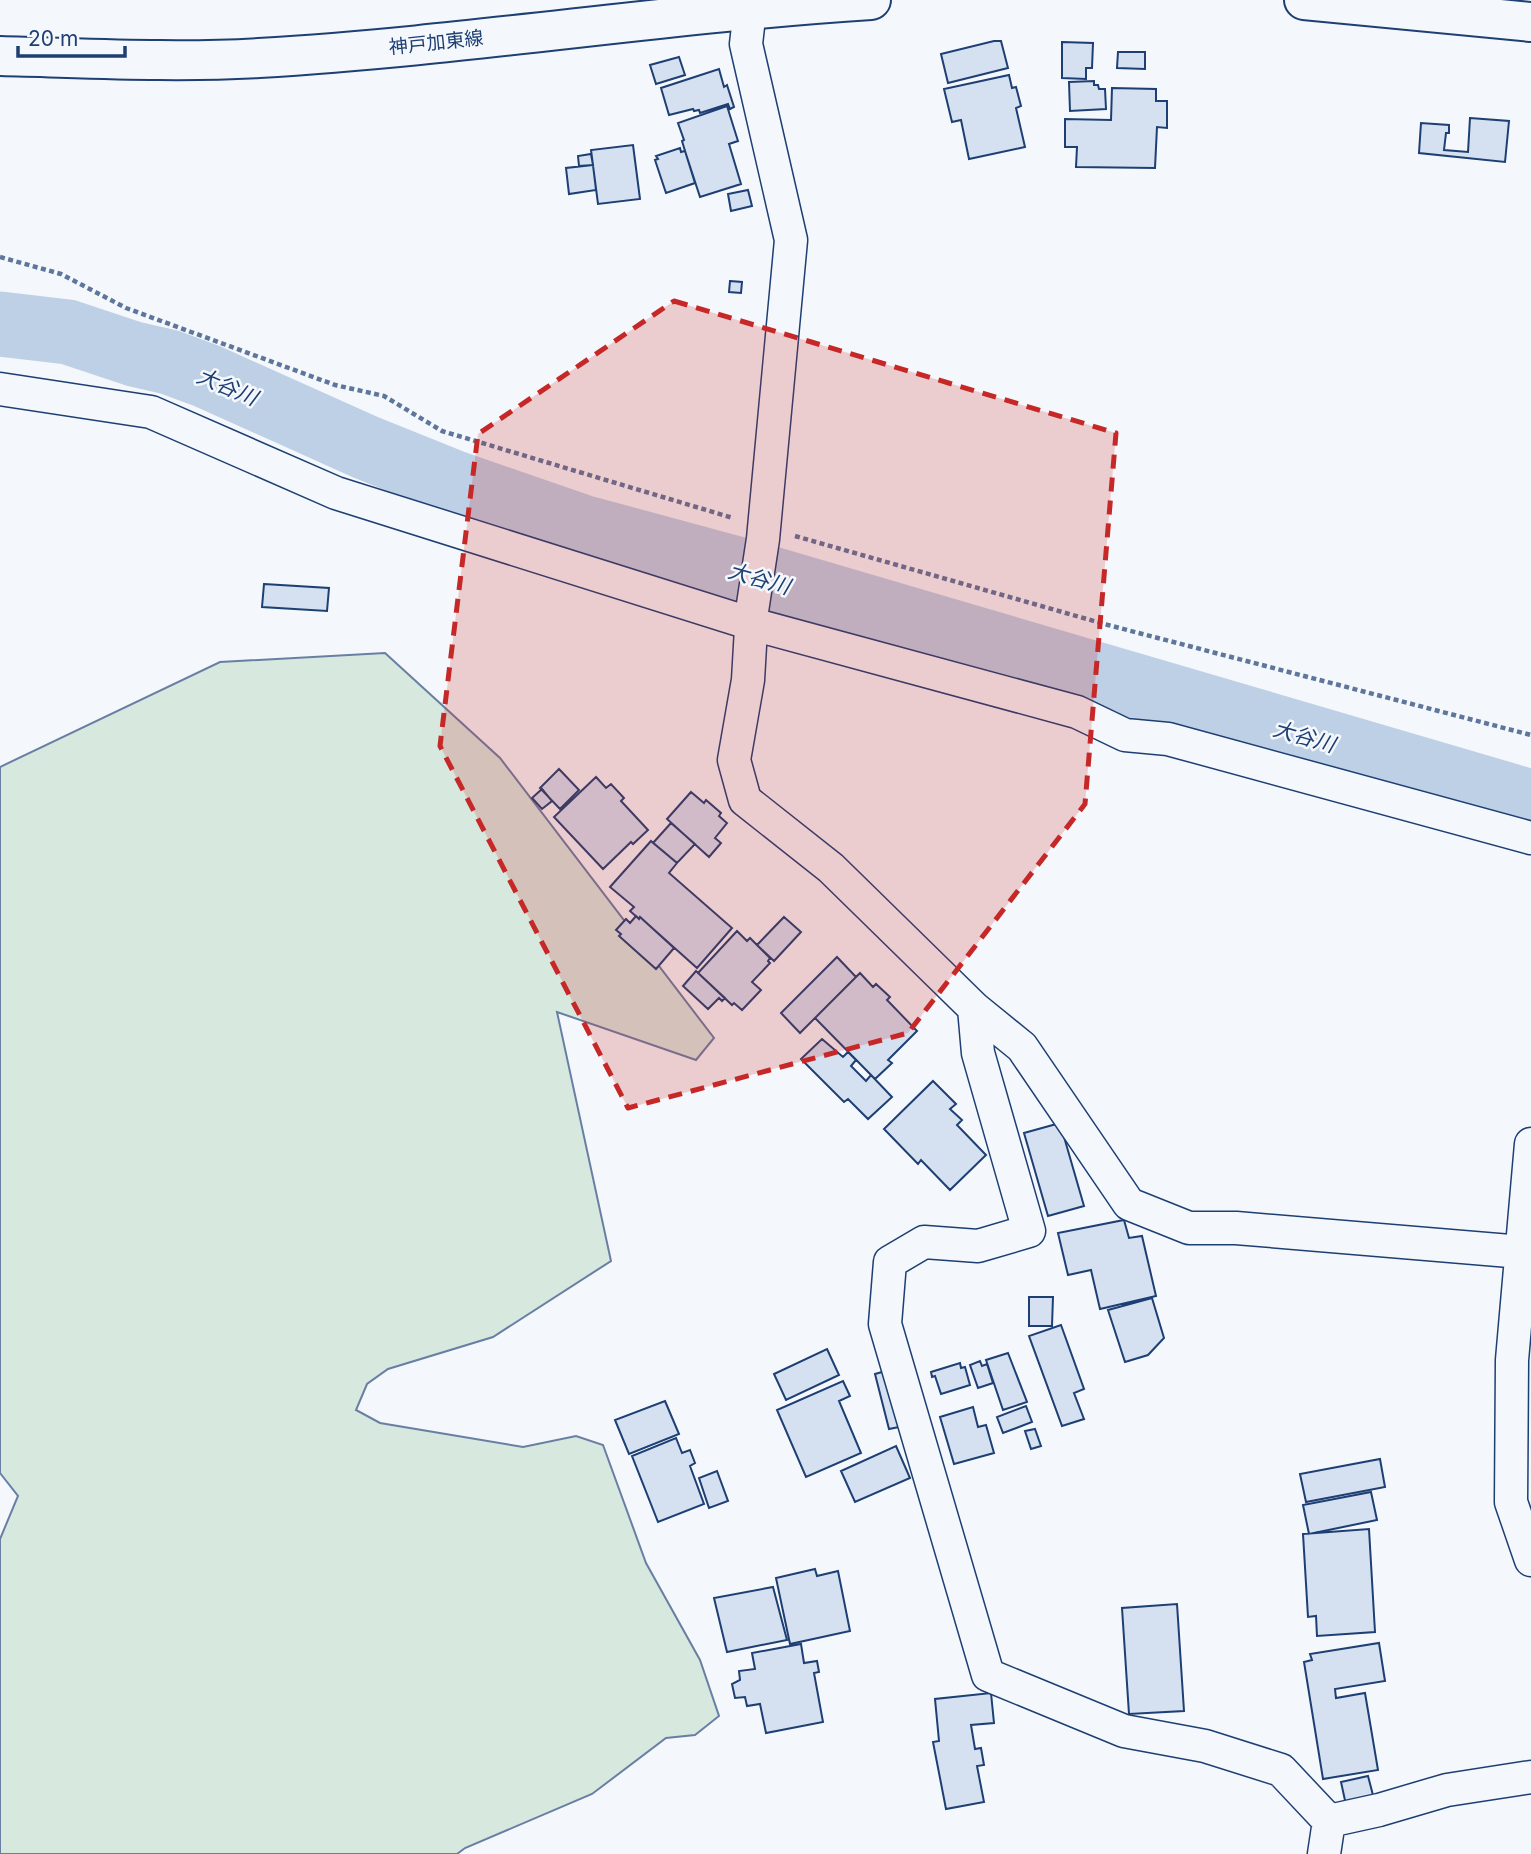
<svg xmlns="http://www.w3.org/2000/svg" width="1531" height="1854" font-family="Inter,'Noto Sans JP',sans-serif">
  <style>
    .green { fill: #d7e8df; stroke: #687fa3; stroke-width: 2 }
    .lines { fill: none; stroke-linecap: round; stroke-linejoin: round }
    .river { stroke: #bed0e5; stroke-width: 65 }
    .building { fill: #d5e0f0; stroke: #1d3f73; stroke-width: 2 }
    .street-casing { stroke: #1d3f73; stroke-width: 35 }
    .primary-casing { stroke: #1d3f73; stroke-width: 42 }
    .path { stroke: #5e769c; stroke-width: 4.5; stroke-dasharray: 5 3.5; stroke-linecap: butt }
    .street { stroke: #f4f7fb; stroke-width: 32 }
    .primary { stroke: #f4f7fb; stroke-width: 38 }
    .marked { fill: #c62828; fill-opacity: 0.2; stroke: #c62828; stroke-width: 5; stroke-dasharray: 14 9; stroke-linejoin: round }
    .labels { text-anchor: middle; stroke-width: 5; stroke-linejoin: round; paint-order: stroke }
    .street-label { font-size: 19px; fill: #1d3f73; stroke: #f4f7fb }
    .water-label { font-size: 21px; font-style: italic; fill: #1d3f73; stroke: #f4f7fb }
  </style>
  <rect width="100%" height="100%" fill="#f4f7fb"/>
  <path class="green" d="M385,653L500,758L714,1038L696,1060L557,1012L611,1261L493,1337L388,1369L367,1384L356,1410L380,1423L523,1447L576,1436L603,1445L646,1563L700,1660L719,1716L695,1735L666,1738L592,1794L465,1848L457,1854H0V1539L18,1496L0,1473V767L220,662Z"/>
  <g class="lines">
    <path class="river" d="M0,324L68,332L134,354L169,362L207,376L365,447L452,482L582,527L741,570L1531,802"/>
  </g>
  <path class="building" d="M994,41H1001L1008,68L948,83L941,54Z
    M1062,42L1093,43L1092,68H1086V79L1062,78Z
    M1118,52H1145V69L1117,68Z
    M679,57L685,75L656,84L650,65Z
    M719,69L724,87L727,85L734,107L730,109L728,104L700,113L699,110L694,111L693,109L669,115L661,88Z
    M1009,75L1012,88L1016,87L1021,106L1016,108L1025,147L969,159L961,120L952,122L944,89Z
    M1094,81V85H1098L1099,89H1105L1106,109L1070,111L1069,82Z
    M1112,88L1156,89V101H1167V128L1157,127L1155,168L1076,167L1077,147H1065V119L1111,120Z
    M727,106L738,141L729,144L741,184L700,197L685,151L682,141L684,140L678,123Z
    M1470,118L1509,121L1505,162L1419,153L1421,123L1449,125V133H1446L1444,150L1468,152Z
    M633,145L640,199L598,204L591,150Z
    M680,148L681,152L685,151L695,183L666,193L655,160L658,159L656,156Z
    M591,154L593,165L579,166L578,156Z
    M593,165L596,190L569,194L566,168Z
    M748,190L752,206L731,211L728,194Z
    M730,281L742,282L741,293L729,292Z
    M264,584L329,588L327,611L262,607Z
    M559,769L579,790L560,809L540,788Z
    M596,777L606,788L611,784L624,798L621,801L648,830L633,844L631,842L603,869L554,817Z
    M542,789L552,801L542,809L532,798Z
    M691,792L704,803L706,800L721,813L719,816L727,823L715,838L721,843L709,857L667,819Z
    M671,823L695,844L677,863L653,843Z
    M651,841L677,863L669,873L732,928L697,968L640,917L639,919L630,911L634,907L610,887Z
    M636,916L639,919L640,917L674,948L656,969L619,936L621,934L616,930L626,919L630,923Z
    M784,917L801,932L774,961L757,945Z
    M737,931L747,941L750,938L770,958L768,961L770,963L752,982L761,990L742,1010L734,1003L732,1005L698,973Z
    M837,957L856,977L800,1033L781,1013Z
    M696,971L725,998L722,1001L719,998L708,1009L683,986Z
    M860,973L873,987L876,984L890,997L887,1000L917,1031L888,1060L892,1063L875,1079L815,1018Z
    M822,1039L843,1057L848,1052L856,1060L851,1066L866,1081L871,1075L892,1097L868,1119L848,1099L844,1102L801,1059Z
    M933,1081L956,1104L950,1109L962,1120L957,1125L986,1155L950,1190L921,1160L918,1164L884,1129Z
    M1060,1123L1084,1206L1048,1216L1024,1133Z
    M1124,1220L1129,1238L1142,1236L1156,1296L1100,1309L1091,1270L1068,1275L1058,1233Z
    M1029,1297H1053L1052,1326H1029Z
    M1152,1298L1164,1338L1148,1355L1125,1362L1108,1310Z
    M1061,1325L1084,1389L1074,1393L1084,1419L1062,1426L1029,1336Z
    M827,1349L839,1375L786,1400L774,1374Z
    M1008,1353L1027,1402L1003,1410L986,1360Z
    M980,1361L982,1366L987,1364L993,1383L978,1388L970,1365Z
    M960,1363L961,1368L965,1367L970,1385L941,1394L935,1376L932,1377L931,1372Z
    M889,1370L904,1426L889,1429L875,1374Z
    M843,1381L850,1396L839,1401L861,1453L806,1477L777,1410Z
    M665,1401L679,1434L629,1454L615,1420Z
    M1026,1406L1032,1422L1003,1433L997,1417Z
    M973,1407L978,1427L986,1425L994,1453L954,1464L940,1417Z
    M1035,1429L1041,1446L1031,1449L1025,1431Z
    M676,1438L682,1453L690,1450L695,1463L690,1466L704,1504L658,1522L632,1456Z
    M896,1446L910,1478L855,1502L841,1471Z
    M1380,1459L1385,1487L1306,1502L1300,1474Z
    M717,1471L728,1501L709,1508L699,1478Z
    M1371,1492L1377,1520L1309,1534L1303,1505Z
    M1369,1529L1375,1632L1317,1636L1316,1616L1308,1617L1303,1534Z
    M815,1569L817,1576L838,1571L850,1631L790,1644L776,1578Z
    M773,1587L787,1640L727,1652L714,1598Z
    M1177,1604L1184,1711L1129,1714L1122,1608Z
    M1379,1643L1385,1681L1335,1689L1336,1698L1365,1693L1378,1770L1323,1779L1304,1662L1312,1660L1310,1654Z
    M801,1644L804,1663L817,1661L819,1672L814,1673L823,1722L766,1733L760,1704L747,1706L745,1697L735,1698L732,1684L740,1680L739,1671L755,1669L752,1653Z
    M991,1693L994,1723L971,1725L975,1749L981,1748L984,1765L977,1766L984,1802L946,1809L933,1742L939,1741L935,1699Z
    M1368,1776L1374,1799L1346,1805L1341,1782Z"/>
  <g class="lines">
    <g class="street-casing">
      <path id="street" d="M750,9L746,44L791,240L763,539L752,611L748,680L734,760L745,800L831,868L974,1008L1022,1047L1129,1204L1189,1228H1236L1522,1252
        M0,389L151,412L336,493L752,624L1077,712L1125,735L1168,739L1531,838
        M974,1008L978,1053L1029,1231L978,1246L924,1242L890,1262L885,1324L988,1675L1124,1731L1205,1746L1281,1770L1329,1821
        M1531,1144L1512,1360L1511,1502L1531,1560
        M1329,1821L1379,1810L1447,1790L1531,1777
        M1324,1854L1329,1821"/>
    </g>
    <g class="primary-casing">
      <path id="primary" d="M1304,0L1531,22
        M0,56C86,58 173,63 259,58C464,46 667,13 871,0"/>
    </g>
    <path class="path" d="M0,257L61,274L126,308L335,385L384,396L442,431L733,518
      M795,536L1108,625L1531,735"/>
    <use href="#street" class="street"/>
    <use href="#primary" class="primary"/>
  </g>
  <path class="marked" d="M674,301L1116,433L1085,804L908,1033L628,1108L440,746L478,434Z"/>
  <g class="labels">
    <g class="street-label">
      <text transform="translate(436 42) rotate(-6)" y="7">神戸加東線</text>
    </g>
    <g class="water-label">
      <text transform="translate(227 387) rotate(23)" y="7">大谷川</text>
      <text transform="translate(759 579) rotate(16)" y="7">大谷川</text>
      <text transform="translate(1304 737) rotate(16)" y="7">大谷川</text>
    </g>
  </g>
  <path d="M18 46v10h107v-10" fill="none" stroke="#1d3f73" stroke-width="3.5"/>
  <text x="28" y="46" font-size="21" fill="#1d3f73" stroke="#f4f7fb" stroke-width="5" paint-order="stroke">20 m</text>
</svg>
